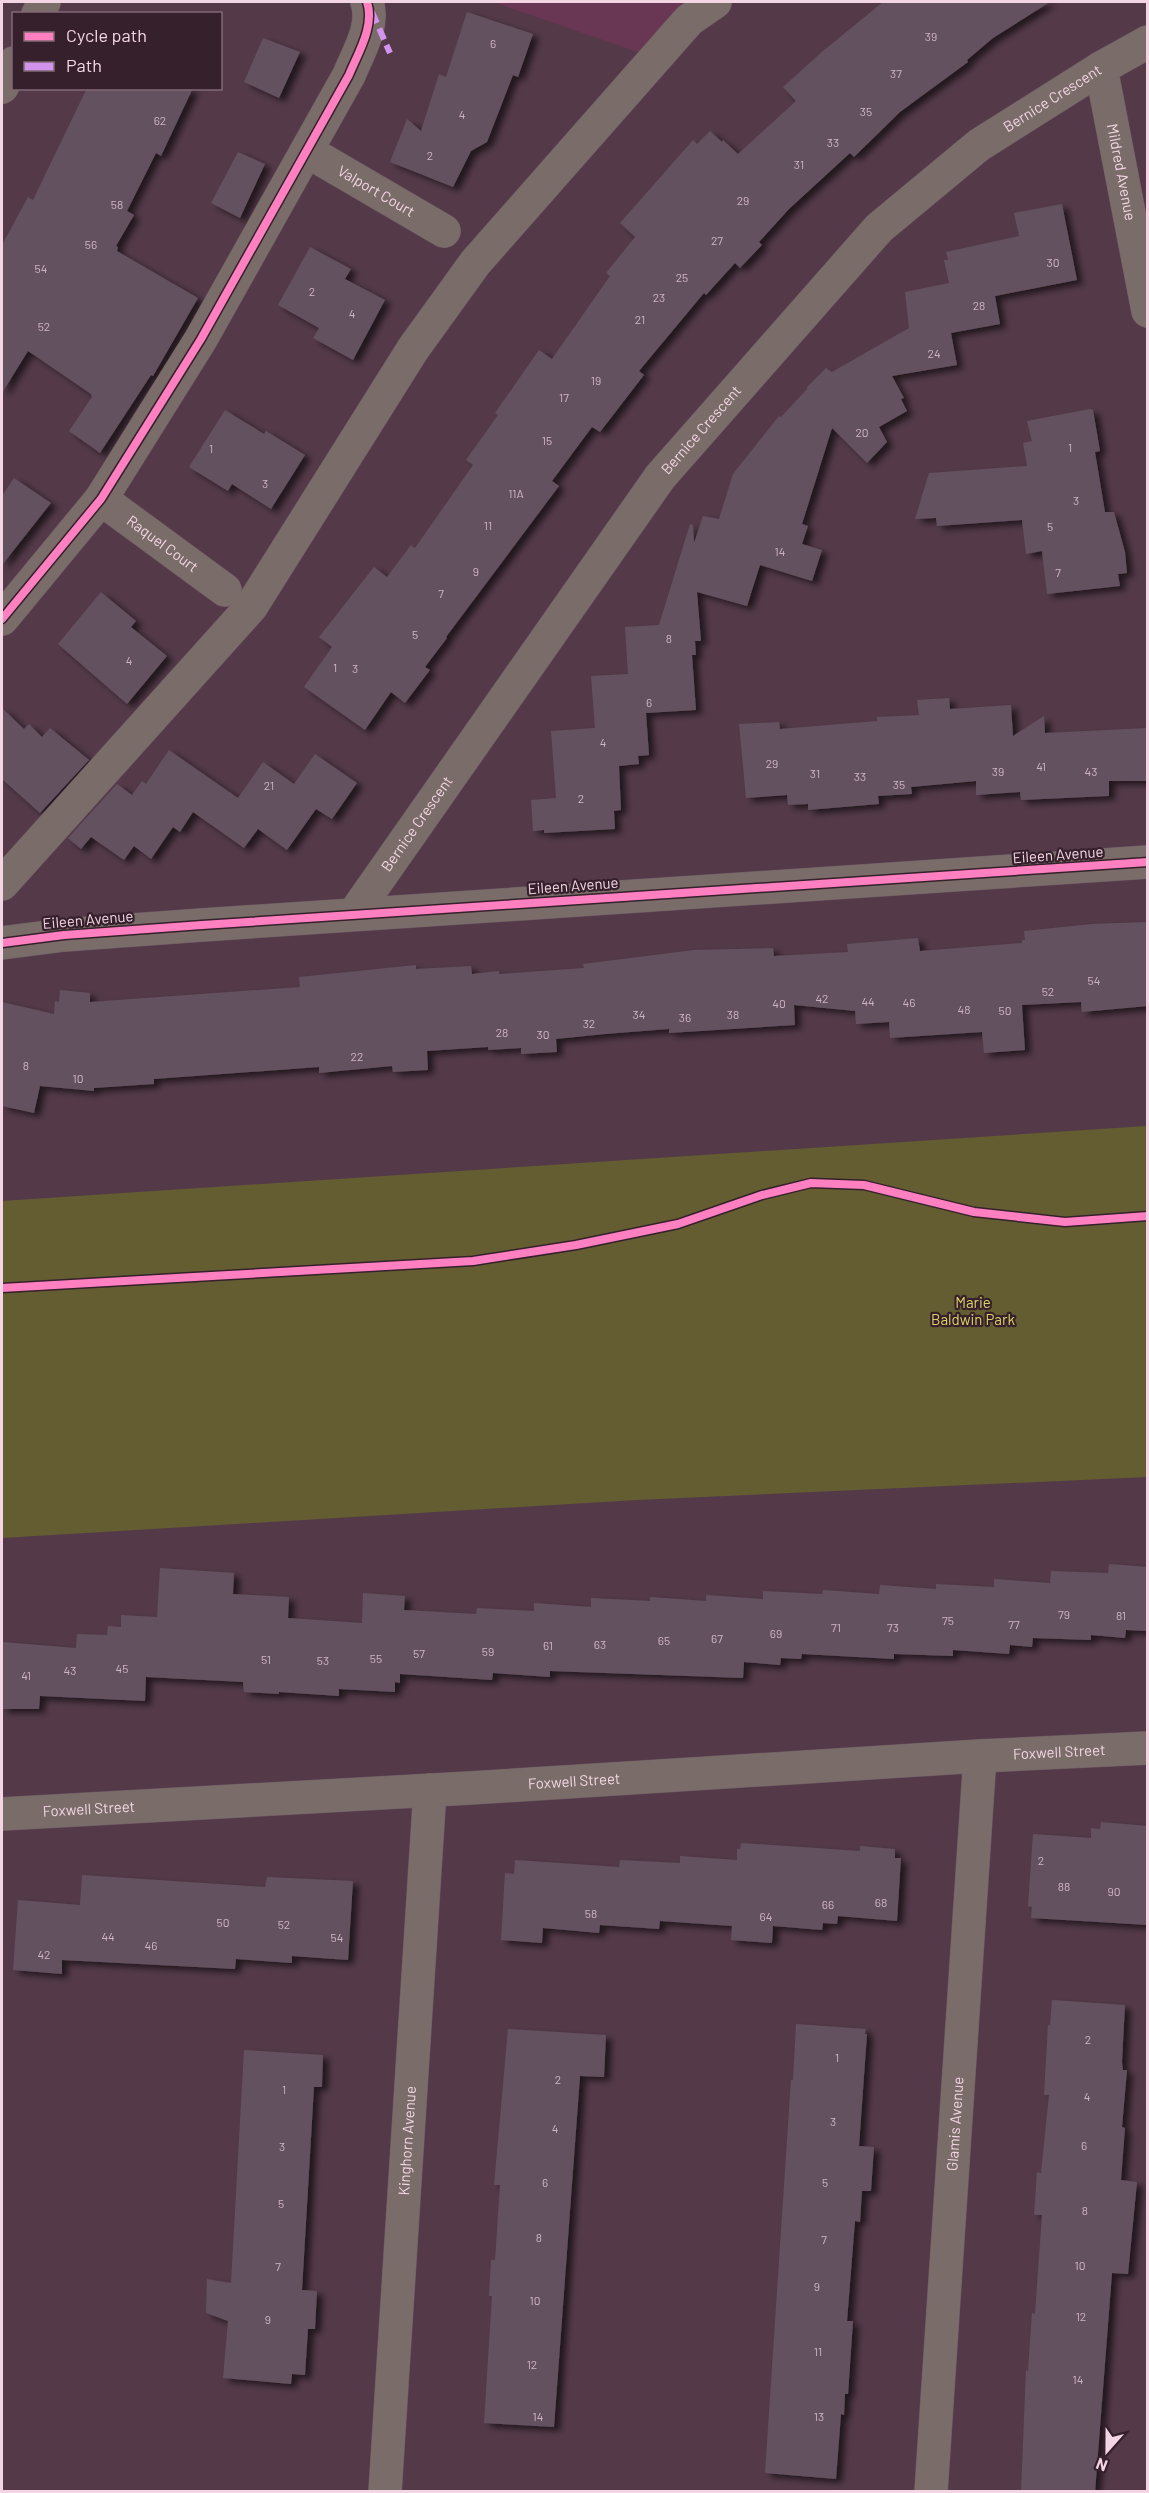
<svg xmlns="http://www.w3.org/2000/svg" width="1149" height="2493" font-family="Barlow,sans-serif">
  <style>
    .built { fill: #693653 }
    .green { fill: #645d31 }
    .building { fill: #64515f; filter: url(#shadow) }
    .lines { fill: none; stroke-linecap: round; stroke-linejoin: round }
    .minor-casing { stroke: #6e5864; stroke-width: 34 }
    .minor { stroke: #796c69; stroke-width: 33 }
    .quiet { stroke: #d193ec; stroke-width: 6; stroke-dasharray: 12 6; stroke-linecap: butt }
    .cycleway-casing { stroke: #36202c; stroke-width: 11 }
    .cycleway { stroke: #ff80c0; stroke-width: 8 }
    .labels { text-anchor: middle; stroke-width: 4.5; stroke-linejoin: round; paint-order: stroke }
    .number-label { font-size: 12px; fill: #cfb4c3 }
    .street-label { font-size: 15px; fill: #f3d5e4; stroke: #36202c }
    .park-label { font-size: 15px; fill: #dcd464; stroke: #36202c }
  </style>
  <defs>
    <filter id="shadow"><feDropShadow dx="6" dy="4" stdDeviation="3" flood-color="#0009"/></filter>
  </defs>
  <rect width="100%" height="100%" fill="#543a49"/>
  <path class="built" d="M493,2H696L638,52Z"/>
  <path class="green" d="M1147,1126V1477L637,1500L2,1538V1201Z"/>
  <path class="building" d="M883,2H1050L993,38L967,60L968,62L900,112L854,157L850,153L789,209L759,242L762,245L740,268L735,263L706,295L704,293L639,371L644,375L600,432L592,427L552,481L559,486L446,637L447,638L425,667L430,670L405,703L391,692L365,730L304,687L332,647L319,637L374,567L387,577L411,545L415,548L473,465L466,460L498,415L495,413L539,350L552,359L610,276L606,273L635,237L620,223L693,140L697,144L710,131L722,142L723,140L738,154L796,101L783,87L823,51Z
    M467,12L533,34L518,77L513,75L487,142L471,151L453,187L390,162L407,119L421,131L439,74L446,77Z
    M263,38L300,52L279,98L244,82Z
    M87,88H193L161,156L156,153L127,211L134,215L116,246L118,247L117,251L198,298L153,376L151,375L100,453L69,431L92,397L91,394L28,351L2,393V245L28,197L33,200Z
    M238,152L265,164L240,218L211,203Z
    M1062,204L1077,280L995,296L1000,324L951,333L957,365L892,376L904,398L901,399L907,411L879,427L887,442L867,463L832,428L802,524L808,526L802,544L822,550L812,581L760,565L747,606L697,592L701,641H695L696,655H692L696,710L646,713L649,755L638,756L639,764L619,766L621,810L614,811L615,829L544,833V830L533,831L531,800L556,798L551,731L595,728L591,676L628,674L625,627L659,625L690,524L693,525L694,543L703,516L719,519L733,474L779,416L781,417L807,389V387L826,368L832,372L909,328L905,292L949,283L944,260H948L946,252L1019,236L1014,213Z
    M310,247L351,269L345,279L385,300L353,360L313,338L319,328L278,305Z
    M1090,409L1093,410L1100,451L1095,452L1105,512H1114L1125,552L1127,573L1118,574L1120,586L1047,594L1042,551L1026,554L1022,520L937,526L936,518L915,519L929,473L1027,466L1023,443L1032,441L1027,421Z
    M225,410L264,434L266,431L305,455L271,509L232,484L228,491L189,467Z
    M14,478L51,503L2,565V496Z
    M101,592L136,621L131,627L167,656L127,704L58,644Z
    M949,698L950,709L1011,705L1013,736L1044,716L1045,733L1148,728V781H1109V796L1021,800L1020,792L976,795V781L911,787L912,794L878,796L879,804L808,810V804L788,805L787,795L746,798L739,724L779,722L780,729L877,721V717L919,715L917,700Z
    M2,708L24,729L29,724L42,737L50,728L89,760L40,813L2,779Z
    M169,750L238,798L263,762L294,784L315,754L357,783L332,819L316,809L287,850L258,829L244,848L193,812L180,832L173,827L151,859L134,846L124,860L91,837L81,849L68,838L117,784L132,795L142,781L146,784Z
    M1148,922V1006L1082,1012L1081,1002L1022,1005L1025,1050L984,1053L982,1032L890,1038L889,1022L856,1024L855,1011L794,1005L795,1025L669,1033V1029L605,1034L556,1039L557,1052L521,1054V1048L488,1050V1047L427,1051L428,1070L393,1072L392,1066L319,1073V1067L154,1079V1084L94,1088V1091L40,1086L34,1113L2,1106V1002L54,1014L55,1001L59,1002L60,990L90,993V1002L300,987L299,977L416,965V969L471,966L472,974L499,971V974L584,968L583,964L694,950L773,948L774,956L848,952L847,944L918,938L920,951L1022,943V940H1025L1024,931L1092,924Z
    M1109,1564L1148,1567V1631L1126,1630L1125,1638L1091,1635V1640L1033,1638L1032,1647L1010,1645L1009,1654L953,1650V1656L894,1654V1659L802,1654L801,1659L781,1658L780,1665L744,1662L743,1678L550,1671V1677L493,1673L492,1680L400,1674V1683L395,1682V1692L339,1689V1696L279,1692V1694L244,1692L243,1682L146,1677L145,1701L40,1696L39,1709H2V1642L76,1648L77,1634L107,1635L108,1626L121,1627V1615L157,1617L160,1568L234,1573L233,1594L289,1597L288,1618L362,1623L363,1593L405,1596L404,1610L476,1614L477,1608L534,1611V1603L591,1607V1598L650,1601V1597L706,1601V1595L763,1599V1591L822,1594L823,1590L879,1594L880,1585L936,1589V1584L994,1587V1579L1050,1583L1051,1571L1108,1573Z
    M1101,1822L1148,1826V1925L1031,1918L1032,1907L1028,1906L1033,1834L1091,1838V1828L1100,1829Z
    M741,1843L860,1851V1846L895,1849V1858H901L897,1921L838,1916L837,1924L823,1923L822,1930L773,1926L772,1943L731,1940L732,1926L660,1921L659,1929L600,1925L599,1933L543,1928L542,1943L501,1940L505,1873L514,1874L515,1860L619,1867L620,1860L680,1863V1856L737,1860V1849H740Z
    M82,1875L265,1887L267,1877L353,1881L348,1960L292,1956V1963L236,1959L235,1969L62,1960V1974L13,1970L18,1900L80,1905Z
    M1052,2000L1125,2005L1122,2062L1123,2070H1127L1122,2127L1125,2128L1121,2180L1137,2182L1128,2274L1112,2273L1095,2492H1021L1026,2370L1028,2371L1032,2313L1035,2314L1042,2215H1034L1037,2172L1041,2173L1049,2095H1044L1048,2025L1050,2026Z
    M796,2024L866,2029L865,2034H867L859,2146L874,2147L871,2191H862L860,2222L855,2221L847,2321H853L848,2394H845L844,2415L841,2414L836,2479L765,2473L791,2080H793Z
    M508,2029L606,2035L604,2077L580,2076L554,2427L484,2423L492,2296H489L491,2260H495L500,2185H494Z
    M244,2050L323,2055L322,2087H314L302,2290L317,2291L315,2329H308L305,2375L292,2374L291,2384L223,2378L228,2321L206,2313L207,2279L231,2283Z"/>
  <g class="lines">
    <g class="minor-casing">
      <g id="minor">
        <path d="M38,14L44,2"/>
        <path id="s1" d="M1101,68L1148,311"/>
        <path d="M2,87L14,63"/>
        <path id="s2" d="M307,151L444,231"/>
        <path id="s3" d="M101,499L225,590"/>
        <path d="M2,619L101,499L201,339L349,75C358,53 375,26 367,2"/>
        <path d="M2,884L251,607L413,349L475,263L689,20L715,2"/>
        <path id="s4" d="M354,914L660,477L879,228L979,145L1101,68L1148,42"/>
        <path d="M2,943L64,935L202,925L1148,862"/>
        <path id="s5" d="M2,1814L470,1788L980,1756L1148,1748"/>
        <path id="s6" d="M385,2492L430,1790"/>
        <path id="s7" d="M931,2492L980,1756"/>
      </g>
    </g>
    <use href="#minor" class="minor"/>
    <path class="quiet" d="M372,12L390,53"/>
    <g class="cycleway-casing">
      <path id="cycleway" d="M2,619L101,499L201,339L349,75C358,53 375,26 367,2
        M2,943L64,935L202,925L1148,862
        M2,1288L473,1261L576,1245L678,1224L762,1195L811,1183L864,1185L974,1212L1065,1222L1148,1216"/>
    </g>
    <use href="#cycleway" class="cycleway"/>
  </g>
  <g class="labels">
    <g class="number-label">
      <text x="931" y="41">39</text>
      <text x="493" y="48">6</text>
      <text x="896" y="78">37</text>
      <text x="866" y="116">35</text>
      <text x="462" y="119">4</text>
      <text x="160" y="125">62</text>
      <text x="833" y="147">33</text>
      <text x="430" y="160">2</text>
      <text x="799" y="169">31</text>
      <text x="743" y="205">29</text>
      <text x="117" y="209">58</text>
      <text x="717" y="245">27</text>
      <text x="91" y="249">56</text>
      <text x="1053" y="267">30</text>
      <text x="41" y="273">54</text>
      <text x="682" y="282">25</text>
      <text x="312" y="296">2</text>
      <text x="659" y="302">23</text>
      <text x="979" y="310">28</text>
      <text x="352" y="318">4</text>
      <text x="640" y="324">21</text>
      <text x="44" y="331">52</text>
      <text x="934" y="358">24</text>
      <text x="596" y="385">19</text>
      <text x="564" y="402">17</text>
      <text x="862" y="437">20</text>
      <text x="547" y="445">15</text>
      <text x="1070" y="452">1</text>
      <text x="211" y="453">1</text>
      <text x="265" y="488">3</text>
      <text x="516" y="498">11A</text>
      <text x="1076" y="505">3</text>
      <text x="488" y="530">11</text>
      <text x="1050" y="531">5</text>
      <text x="780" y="556">14</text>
      <text x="476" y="576">9</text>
      <text x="1058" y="577">7</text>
      <text x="441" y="598">7</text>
      <text x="415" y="639">5</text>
      <text x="669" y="643">8</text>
      <text x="129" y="665">4</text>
      <text x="335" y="672">1</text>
      <text x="355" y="673">3</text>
      <text x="649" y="707">6</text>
      <text x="603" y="747">4</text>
      <text x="772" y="768">29</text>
      <text x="1041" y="771">41</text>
      <text x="998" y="776">39</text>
      <text x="1091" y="776">43</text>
      <text x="815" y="778">31</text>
      <text x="860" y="781">33</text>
      <text x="899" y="789">35</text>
      <text x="269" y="790">21</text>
      <text x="581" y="803">2</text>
      <text x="1094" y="985">54</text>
      <text x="1048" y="996">52</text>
      <text x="822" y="1003">42</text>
      <text x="868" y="1006">44</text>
      <text x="909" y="1007">46</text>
      <text x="779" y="1008">40</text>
      <text x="964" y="1014">48</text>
      <text x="1005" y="1015">50</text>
      <text x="639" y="1019">34</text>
      <text x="733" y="1019">38</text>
      <text x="685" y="1022">36</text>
      <text x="589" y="1028">32</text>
      <text x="502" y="1037">28</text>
      <text x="543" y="1039">30</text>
      <text x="357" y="1061">22</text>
      <text x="26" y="1070">8</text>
      <text x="78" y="1083">10</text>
      <text x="1064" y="1619">79</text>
      <text x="1121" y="1620">81</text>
      <text x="948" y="1625">75</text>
      <text x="1014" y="1629">77</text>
      <text x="836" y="1632">71</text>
      <text x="893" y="1632">73</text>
      <text x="776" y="1638">69</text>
      <text x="717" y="1643">67</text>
      <text x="664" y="1645">65</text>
      <text x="600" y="1649">63</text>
      <text x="548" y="1650">61</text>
      <text x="488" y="1656">59</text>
      <text x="419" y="1658">57</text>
      <text x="376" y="1663">55</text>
      <text x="266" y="1664">51</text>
      <text x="323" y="1665">53</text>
      <text x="122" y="1673">45</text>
      <text x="70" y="1675">43</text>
      <text x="26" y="1680">41</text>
      <text x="1041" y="1865">2</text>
      <text x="1064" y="1891">88</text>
      <text x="1114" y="1896">90</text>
      <text x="881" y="1907">68</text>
      <text x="828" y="1909">66</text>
      <text x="591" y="1918">58</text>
      <text x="766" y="1921">64</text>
      <text x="223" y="1927">50</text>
      <text x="284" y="1929">52</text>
      <text x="108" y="1941">44</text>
      <text x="337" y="1942">54</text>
      <text x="151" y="1950">46</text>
      <text x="44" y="1959">42</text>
      <text x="1088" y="2044">2</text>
      <text x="837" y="2062">1</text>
      <text x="558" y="2084">2</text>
      <text x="284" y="2094">1</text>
      <text x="1087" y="2101">4</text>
      <text x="833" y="2126">3</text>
      <text x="555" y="2133">4</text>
      <text x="1084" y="2150">6</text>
      <text x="282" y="2151">3</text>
      <text x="545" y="2187">6</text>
      <text x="825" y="2187">5</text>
      <text x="281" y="2208">5</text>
      <text x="1085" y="2215">8</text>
      <text x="539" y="2242">8</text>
      <text x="824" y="2244">7</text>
      <text x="1080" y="2270">10</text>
      <text x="278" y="2271">7</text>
      <text x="817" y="2291">9</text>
      <text x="535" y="2305">10</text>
      <text x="1081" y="2321">12</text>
      <text x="268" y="2324">9</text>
      <text x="818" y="2356">11</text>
      <text x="532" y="2369">12</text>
      <text x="1078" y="2384">14</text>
      <text x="538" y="2421">14</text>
      <text x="819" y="2421">13</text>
    </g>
    <g class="street-label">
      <text dy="5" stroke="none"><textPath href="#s4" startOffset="1082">Bernice Crescent</textPath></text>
      <text dy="5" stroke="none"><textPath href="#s1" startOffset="106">Mildred Avenue</textPath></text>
      <text dy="5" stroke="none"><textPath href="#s2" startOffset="80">Valport Court</textPath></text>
      <text dy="5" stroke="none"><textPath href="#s4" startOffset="596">Bernice Crescent</textPath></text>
      <text dy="5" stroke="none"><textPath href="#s3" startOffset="76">Raquel Court</textPath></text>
      <text dy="5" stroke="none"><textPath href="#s4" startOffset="110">Bernice Crescent</textPath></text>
      <text transform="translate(1058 855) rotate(-4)" y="5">Eileen Avenue</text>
      <text transform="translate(573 886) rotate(-4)" y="5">Eileen Avenue</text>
      <text transform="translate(88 920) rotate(-5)" y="5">Eileen Avenue</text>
      <text dy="5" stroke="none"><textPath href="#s5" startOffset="1059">Foxwell Street</textPath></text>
      <text dy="5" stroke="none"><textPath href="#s5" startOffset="573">Foxwell Street</textPath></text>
      <text dy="5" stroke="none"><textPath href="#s5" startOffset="87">Foxwell Street</textPath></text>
      <text dy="5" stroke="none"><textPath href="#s7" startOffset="369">Glamis Avenue</textPath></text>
      <text dy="5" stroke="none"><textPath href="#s6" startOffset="352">Kinghorn Avenue</textPath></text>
    </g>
    <g class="park-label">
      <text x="973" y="1308">Marie<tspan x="973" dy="17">Baldwin Park</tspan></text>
    </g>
  </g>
  <rect width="1149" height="2493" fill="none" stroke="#f3d5e4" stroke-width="6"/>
  <rect x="12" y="12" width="210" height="78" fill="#36202c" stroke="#826876" stroke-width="1.5"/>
  <rect x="24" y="32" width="30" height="9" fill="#ff80c0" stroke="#826876" stroke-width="1.5"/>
  <text x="66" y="42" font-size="18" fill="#f3d5e4">Cycle path</text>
  <rect x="24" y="62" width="30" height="9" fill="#d193ec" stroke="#826876" stroke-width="1.5"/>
  <text x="66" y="72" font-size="18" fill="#f3d5e4">Path</text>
  <g transform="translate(1107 2451) rotate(201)" stroke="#36202c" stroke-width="4.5" paint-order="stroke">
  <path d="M0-4.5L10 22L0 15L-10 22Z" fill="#f3d5e4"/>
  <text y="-9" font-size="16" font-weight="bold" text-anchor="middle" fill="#f3d5e4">N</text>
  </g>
</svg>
